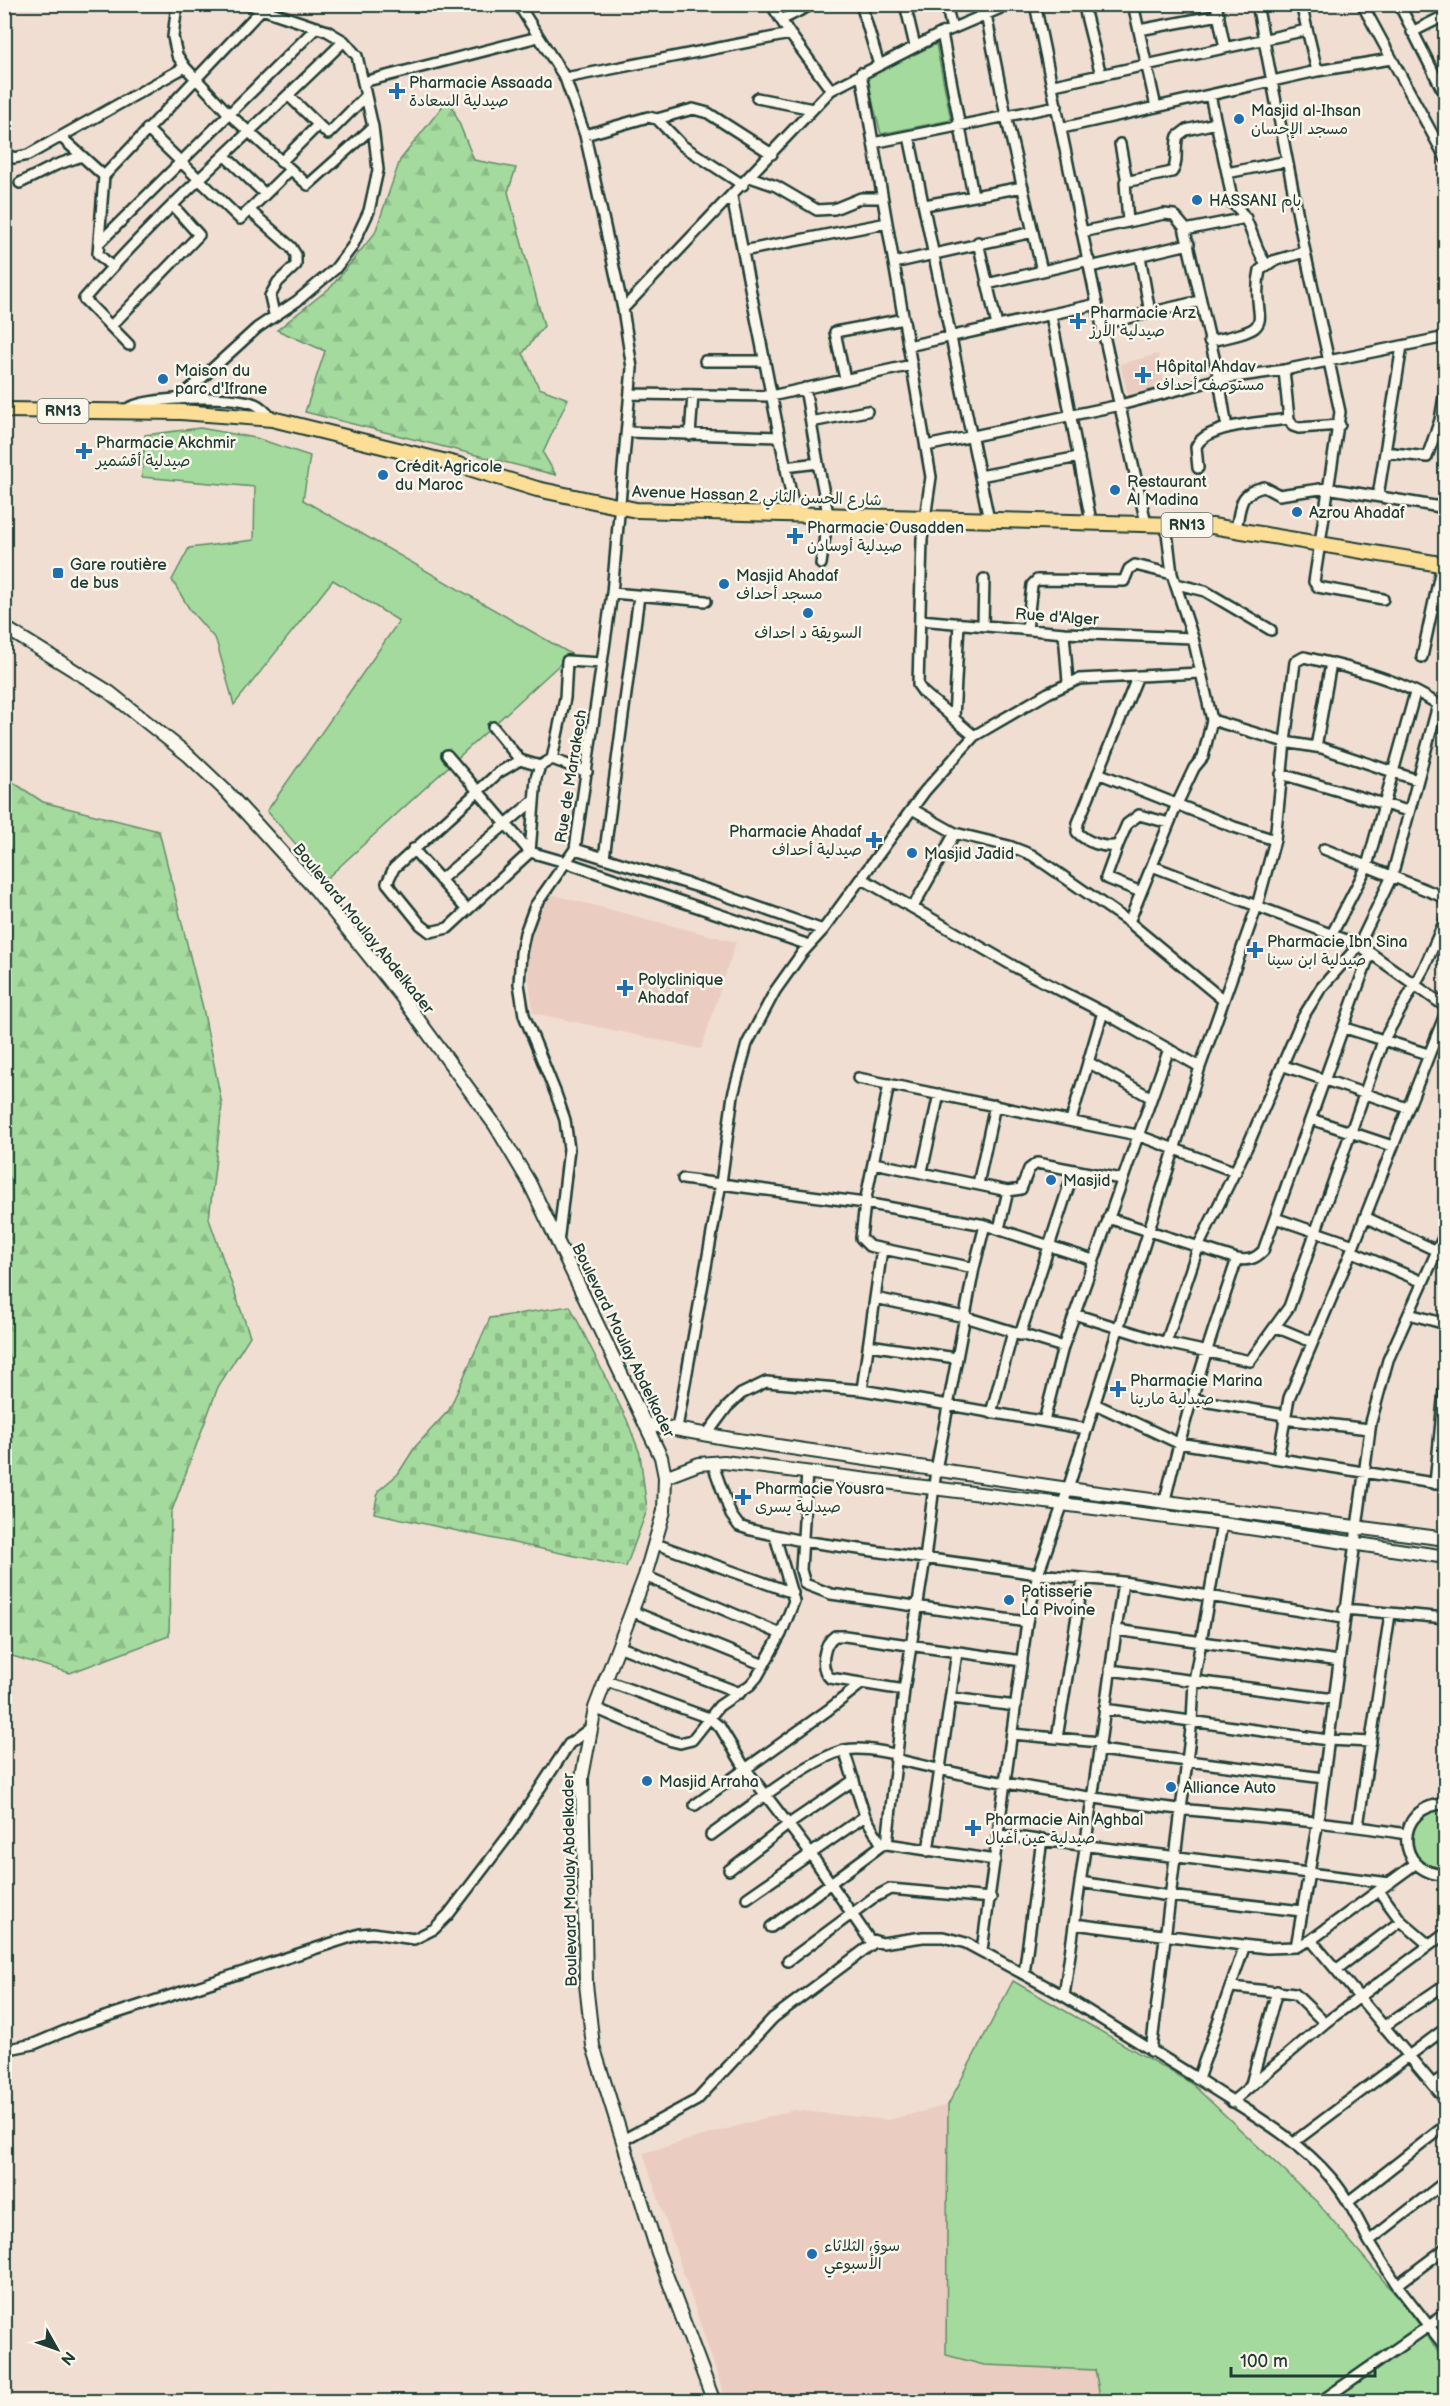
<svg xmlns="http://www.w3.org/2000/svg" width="1450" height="2406" font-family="'Balsamiq Sans','Playpen Sans Arabic',sans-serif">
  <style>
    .built { fill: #eacdc0 }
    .green { fill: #a4da9d; stroke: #628c68; stroke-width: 1.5 }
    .forest { fill: url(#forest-firs); stroke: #628c68; stroke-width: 1.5 }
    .cemetery { fill: url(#cemetery-stones); stroke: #628c68; stroke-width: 1.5 }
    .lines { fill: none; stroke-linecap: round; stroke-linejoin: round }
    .street-casing { stroke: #1f3d34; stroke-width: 14 }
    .secondary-casing { stroke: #1f3d34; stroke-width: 16 }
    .primary-casing { stroke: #1f3d34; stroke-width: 18 }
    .street { stroke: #fbf7ec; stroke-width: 9 }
    .secondary { stroke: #fbf7ec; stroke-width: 12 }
    .primary { stroke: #fcde96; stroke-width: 14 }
    .poi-dot { fill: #1f6fb2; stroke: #fbf7ec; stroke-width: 2 }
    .labels { text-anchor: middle; stroke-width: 5; stroke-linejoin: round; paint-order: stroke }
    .shield { fill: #fbf7ec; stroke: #61756b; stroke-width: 1.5 }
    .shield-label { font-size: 15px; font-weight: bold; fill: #1f3d34 }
    .poi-label { font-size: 16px; fill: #1f3d34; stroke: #fbf7ec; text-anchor: start }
    .street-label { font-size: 16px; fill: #1f3d34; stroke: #fbf7ec }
  </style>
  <defs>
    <pattern id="forest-firs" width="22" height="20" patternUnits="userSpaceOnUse" patternTransform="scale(1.5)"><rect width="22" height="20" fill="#a4da9d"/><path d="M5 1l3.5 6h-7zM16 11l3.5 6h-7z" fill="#8dbc88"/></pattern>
    <pattern id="cemetery-stones" width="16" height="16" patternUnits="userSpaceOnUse" patternTransform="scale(1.5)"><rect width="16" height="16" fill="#a4da9d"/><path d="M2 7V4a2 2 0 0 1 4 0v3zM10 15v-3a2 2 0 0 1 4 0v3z" fill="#8dbc88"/></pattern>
  </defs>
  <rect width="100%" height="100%" fill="#f1ded2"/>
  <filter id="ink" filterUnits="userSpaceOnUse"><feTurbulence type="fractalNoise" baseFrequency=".0167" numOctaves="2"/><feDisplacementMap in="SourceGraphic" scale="12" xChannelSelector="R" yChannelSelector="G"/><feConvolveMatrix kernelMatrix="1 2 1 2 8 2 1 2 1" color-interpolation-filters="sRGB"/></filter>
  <g filter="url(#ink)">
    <path class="built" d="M1158,354L1165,386L1128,395L1120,364Z
      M550,894L736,942L701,1049L533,1013L527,964L534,920Z
      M948,2105L946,2355L984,2365L1095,2370L1101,2401H726L643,2153L793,2110L888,2120Z"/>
    <path class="green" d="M936,44L951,120L881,134L866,77Z
      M200,428L256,438L310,456L303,500L571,654L326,879L267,811L399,621L333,580L234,705L216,640L190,610L172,580L189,548L254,540L255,487L142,477L145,435Z
      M1440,1806L1445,1807V1867C1412,1869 1406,1838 1421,1815Z
      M1013,1981L1191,2083L1317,2202L1411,2313L1445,2361V2401H1101L1095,2370L984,2365L946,2355L948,2105Z"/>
    <path class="forest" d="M449,98L474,160L516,168L508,192L544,326L523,353L539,388L568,399L543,453L556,475L305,412L325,351L277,330L331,287L375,233L400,160Z
      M5,777L43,802L159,831L203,1008L222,1105L209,1219L250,1336L218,1387L171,1513L169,1636L70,1673L5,1654Z"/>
    <path class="cemetery" d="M570,1306L627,1420L640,1454L647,1510L626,1567L374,1513L378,1491L398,1474L415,1447L449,1410L490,1318Z"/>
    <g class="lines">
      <g class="street-casing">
        <path id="street" d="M177,4L173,37L177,55L185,67L229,114L308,185L373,127
          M518,4L565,78L790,34L831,90L942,33L1010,4
          M771,4L790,34
          M861,4L879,65
          M905,4L915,46
          M946,4L952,29
          M984,4L1006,116L1042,271
          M1035,4L1097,304L1146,523
          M1089,4L1085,10L1086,16L1101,75
          M1133,4L1156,107
          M1216,4L1225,48
          M1257,4L1305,252L1340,412L1314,582L1318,587L1383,599
          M1301,4L1317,71
          M1362,4L1446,159
          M1399,4L1446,97
          M781,20L813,4
          M1139,30L1219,15
          M1412,32L1446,15
          M942,33L973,195
          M861,73L931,477L922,539L918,685L923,692L974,736
          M363,82L538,37
          M1054,85L1307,30
          M1210,95L1227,173L1287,161
          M289,96L328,134L366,96
          M757,98L813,109
          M657,119L693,109L708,113L772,154
          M1062,128L1317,71L1391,59
          M147,129L240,219L290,170
          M585,135L648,117L657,119L683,146L743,185
          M909,136L989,520
          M61,137L104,176
          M873,143L1057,106
          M1120,144L1127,182
          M4,152L14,158L28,155L185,67
          M225,156L265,194
          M281,162L318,125
          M1227,173L1233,204C1252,218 1252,245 1266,264
          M750,177L776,186L817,210L834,209L861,198H882
          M20,183L56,165L82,156
          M732,197L795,514
          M925,205L1023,187
          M249,210L291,247L296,255V265L278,282L270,296L274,314
          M1128,222L1125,182L1172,172C1179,163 1174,147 1178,136L1186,130L1216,123
          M1185,230L1246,218
          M1082,232L1164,214L1174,215L1184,227L1219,379L1227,428
          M978,242L997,326
          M99,243L317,27
          M743,251L887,223
          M1140,256L1150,313
          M894,263L1033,232
          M112,267L98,254L104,176L262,9
          M1090,267L1189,244
          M987,284L1089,260
          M623,309L831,90
          M1051,315L1091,521
          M1102,324L1200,301
          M111,326L199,235L173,206
          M1209,341C1287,327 1248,322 1260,270L1273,261L1305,252
          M129,345L84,299C163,207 257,127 344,41
          M908,346L1097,304
          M705,361H765
          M1284,370L1289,419L1293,426L1299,428L1340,425
          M845,379L835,332L904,319
          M1446,385L1440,420L1446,430
          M805,388L818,463
          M632,394L771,396L912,365
          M179,399L257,328L297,301L335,269L352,247L369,211L378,170L373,127L357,56L344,41L327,31L247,4
          M127,409C145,397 234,394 255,404C262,407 267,413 272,419
          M811,422L867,411
          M628,432L779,437
          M690,435L693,395
          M926,446L1120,405L1219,379L1284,370L1446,337
          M1385,452L1427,457L1440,420
          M785,467L818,463L828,514L821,564
          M1198,468L1196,447C1205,424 1267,422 1289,419
          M980,476L1079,457
          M1378,496L1402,346
          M1236,529C1241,506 1238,493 1264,487L1279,495L1327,488L1446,508
          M1176,584L1205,591L1271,630
          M612,593L706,601
          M920,620L1064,633L1193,638
          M983,625L984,579
          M1027,629L1032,585L1037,580L1124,581L1129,569L1135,565L1172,574
          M1064,633L1068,682
          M1422,657L1442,564
          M1137,678L1078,823L1077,832C1086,842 1105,849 1118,845L1127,824L1139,815L1169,823
          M954,718L959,623
          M493,727L520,760
          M1316,747L1331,663
          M447,755L530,852
          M552,759L587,772
          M540,766L520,760L498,773L394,868L387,883L421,925L430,932L448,928L530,852L565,862L809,945
          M1098,773L1234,827L1275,840
          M1281,774L1408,811
          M1417,780L1322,748L1285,742L1295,662L1304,657C1352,668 1406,680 1446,710
          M912,809L955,833L1009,846L1032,855L1129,922L1222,999
          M1118,845L1106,878L1141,892
          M413,849L467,910
          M575,849L718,893L823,930
          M1324,849L1446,898
          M530,852L536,778L540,766L552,759L565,698L567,661L602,663
          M604,858L639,596
          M1152,866L1359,945L1446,1007
          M861,878L1017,968L1110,1016L1200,1067
          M440,880L533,801
          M913,907L955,833
          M1129,922L1177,804L1194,768L1203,757L1212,720
          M1332,934L1367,866L1415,693
          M1345,1028L1428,1054
          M1088,1062L1150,1097
          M1284,1066L1407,1108
          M858,1078L1137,1135L1236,1172
          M889,1084L865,1203L861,1238L869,1246L974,1268
          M1311,1119L1392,1146
          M1071,1120L1103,1012
          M874,1163L1008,1191L1021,1189L1029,1169L1037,1163L1121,1179
          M922,1171L939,1094
          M683,1179L865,1203L985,1225L1093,1260
          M978,1184L995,1105
          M1365,1217L1437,1251
          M1108,1218L1237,1259C1248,1261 1255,1259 1263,1251L1370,953
          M1275,1218L1354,1245
          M985,1225L974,1268L936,1470L925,1559L904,1690L887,1844L995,1860
          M999,1229L1008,1191
          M558,1243L569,1149L565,1120L556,1094L524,1015L519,984L521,953L525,933L535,906L575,849L612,593L632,368L623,309L585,135L565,78
          M1351,1251L1423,1282
          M875,1298L965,1317L1063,1347
          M1074,1314L1166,1343L1250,1361L1289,1307L1383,1041L1424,968L1446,918
          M1409,1314L1446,1324
          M1276,1327L1312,1342
          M1020,1335L1074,1170
          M1166,1343L1199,1245L1248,1145L1303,1017L1321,988L1359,945L1392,876L1438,705
          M869,1345L956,1358
          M862,1390L882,1249
          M1192,1399L1284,1415
          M1095,1404L1178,1443L1446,1485
          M991,1413L1013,1332
          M1283,1419L1369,1429
          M1044,1421L1063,1347L1169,1049
          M677,1428L721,1183L733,1095L747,1044L775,991L802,953L823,930L925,791L974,736L1048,693L1079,679L1200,673
          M707,1434L727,1407L741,1394L766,1382L862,1390L1087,1429
          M1278,1458L1289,1398L1354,1245L1446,1012
          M712,1462L731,1515L739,1526L751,1530L802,1541L1038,1574L1123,1582L1343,1618
          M807,1472L801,1570L805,1584L831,1594L1027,1622
          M1435,1484L1446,1369
          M1165,1500C1184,1418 1210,1339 1237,1259
          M656,1544L793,1593
          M645,1576L781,1634
          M1344,1609L1446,1618
          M631,1611L764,1665
          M1116,1630L1339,1661
          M618,1646L740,1693
          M1110,1670L1334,1699
          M604,1680L709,1718L720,1727L745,1768L810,1853L869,1939L882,1943L923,1937H943L966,1943L1064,1996L1198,2079
          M904,1690L830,1678C819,1668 823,1644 835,1636H845L1022,1661
          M952,1698L1016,1706
          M595,1708L672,1741L680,1743L692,1740L719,1706L750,1685L757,1677L781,1634L794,1601L775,1536
          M1104,1709L1328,1740L1371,1742
          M1012,1734L1100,1742
          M1057,1738L1083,1579
          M1099,1750L1324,1778
          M895,1759C989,1782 1082,1798 1179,1809C1255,1817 1330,1821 1406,1834
          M1446,1804C1394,1804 1393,1874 1446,1875
          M695,1805L828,1710L861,1684
          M865,1816L882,1845
          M1358,1826L1390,1614
          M711,1835C742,1813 810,1758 845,1750C862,1747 879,1751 895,1754
          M999,1835L1390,1883
          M928,1851L957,1652
          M729,1870L789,1824L854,1780
          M1080,1882L1169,1896L1302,1911
          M1379,1891L1401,1921L1429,1945
          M747,1898L865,1816L844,1750
          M1074,1924L1267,1948L1296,1947L1311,1940L1415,1864
          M771,1927L882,1845L887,1844
          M1311,1940L1446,2100
          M1245,1945L1198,2079C1243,2109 1296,2136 1331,2178C1347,2196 1358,2220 1369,2241L1446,2181
          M1296,1947L1318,1821L1371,1422L1388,1360L1446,1231
          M982,1950L1027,1622L1038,1574L1068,1489L1200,1067L1257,906L1275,840L1285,742L1212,720L1193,638L1172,574L1166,524
          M788,1961L873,1898L890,1889L991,1898
          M1337,1969L1401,1921
          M1024,1974L1042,1839
          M1232,1987L1295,1994L1325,2023
          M1064,1996L1123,1582
          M1383,2027L1446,1984
          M4,2050L34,2044L77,2026L360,1934L373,1933L414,1939L434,1929L448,1915L512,1831L569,1744L589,1729
          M1151,2051L1192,1721L1194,1681L1222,1524
          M1251,2084L1277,1991
          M1433,2084L1446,2075
          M1232,2102L1325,2023L1446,1933
          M623,2140L697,2100L773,2018L875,1942
          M1294,2142L1446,2028
          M1348,2202L1446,2125
          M1369,2241L1397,2285L1446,2248
          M1397,2285L1446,2348
          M1320,2402L1446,2314"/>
      </g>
      <g class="secondary-casing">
        <path id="secondary" d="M4,627L109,692L188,755L227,792L316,890L401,996L495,1125L529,1182L661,1457L665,1477L664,1511L645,1576L595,1708L582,1777L586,1984L593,2046L658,2253L714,2402
          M647,1424L731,1439L1068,1489L1446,1539
          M665,1477L699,1464L724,1462L1222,1524L1446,1557"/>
      </g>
      <g class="primary-casing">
        <path id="primary" d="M4,410L181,412L272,419L459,465L537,489L636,510L1212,526L1446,565"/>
      </g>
      <use href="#street" class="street"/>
      <use href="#secondary" class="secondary"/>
      <use href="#primary" class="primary"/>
    </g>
  </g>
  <g class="poi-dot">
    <path d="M394 82h6v6h6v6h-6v6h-6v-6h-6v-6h6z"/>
    <circle cx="1239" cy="119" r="6"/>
    <circle cx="1197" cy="200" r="6"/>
    <path d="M1075 312h6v6h6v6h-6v6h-6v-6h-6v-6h6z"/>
    <path d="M1140 366h6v6h6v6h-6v6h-6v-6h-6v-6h6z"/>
    <circle cx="163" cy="379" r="6"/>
    <path d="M81 442h6v6h6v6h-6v6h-6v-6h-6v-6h6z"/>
    <circle cx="383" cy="475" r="6"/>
    <circle cx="1115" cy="490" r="6"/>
    <circle cx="1297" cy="512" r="6"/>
    <path d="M792 527h6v6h6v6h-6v6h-6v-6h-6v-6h6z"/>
    <rect x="52" y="567" width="12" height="12" rx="3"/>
    <circle cx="724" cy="584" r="6"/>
    <circle cx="808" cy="613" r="6"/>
    <path d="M871 831h6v6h6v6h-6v6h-6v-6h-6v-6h6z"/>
    <circle cx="912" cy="853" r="6"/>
    <path d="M1252 941h6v6h6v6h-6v6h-6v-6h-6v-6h6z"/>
    <path d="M622 979h6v6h6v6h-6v6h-6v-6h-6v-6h6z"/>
    <circle cx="1051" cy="1180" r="6"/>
    <path d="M1115 1380h6v6h6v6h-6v6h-6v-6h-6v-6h6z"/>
    <path d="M740 1488h6v6h6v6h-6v6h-6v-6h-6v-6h6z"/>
    <circle cx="1009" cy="1600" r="6"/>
    <circle cx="647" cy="1781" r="6"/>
    <circle cx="1171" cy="1787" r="6"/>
    <path d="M970 1819h6v6h6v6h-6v6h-6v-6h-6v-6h6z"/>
    <circle cx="812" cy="2254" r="6"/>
  </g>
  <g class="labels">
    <g class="shield">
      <rect x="37.5" y="399" width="51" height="24" rx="4.5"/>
      <rect x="1161.5" y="513" width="51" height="24" rx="4.5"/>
    </g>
    <g class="shield-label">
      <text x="63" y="416">RN13</text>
      <text x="1187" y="530">RN13</text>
    </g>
    <g class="poi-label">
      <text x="409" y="88">Pharmacie Assaada<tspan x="409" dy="18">صيدلية السعادة</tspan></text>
      <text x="1251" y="116">Masjid al-Ihsan<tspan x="1251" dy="18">مسجد الإحسان</tspan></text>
      <text x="1209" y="206">HASSANI بام</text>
      <text x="1090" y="318">Pharmacie Arz<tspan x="1090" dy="18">صيدلية الأرز</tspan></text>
      <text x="1156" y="372">Hôpital Ahdav<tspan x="1156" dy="18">مستوصف أحداف</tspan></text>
      <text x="175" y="376">Maison du<tspan x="175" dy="18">parc d'Ifrane</tspan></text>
      <text x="96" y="448">Pharmacie Akchmir<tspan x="96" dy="18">صيدلية أقشمير</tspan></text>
      <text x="395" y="472">Crédit Agricole<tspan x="395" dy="18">du Maroc</tspan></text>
      <text x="1127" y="487">Restaurant<tspan x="1127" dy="18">Al Madina</tspan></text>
      <text x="1309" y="518">Azrou Ahadaf</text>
      <text x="807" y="533">Pharmacie Ousadden<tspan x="807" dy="18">صيدلية أوسادن</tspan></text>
      <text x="70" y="570">Gare routière<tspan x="70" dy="18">de bus</tspan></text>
      <text x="736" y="581">Masjid Ahadaf<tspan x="736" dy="18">مسجد أحداف</tspan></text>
      <text x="808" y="638" text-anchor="middle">السويقة د احداف</text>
      <text x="862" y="837" text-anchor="end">Pharmacie Ahadaf<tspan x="862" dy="18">صيدلية أحداف</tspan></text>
      <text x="924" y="859">Masjid Jadid</text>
      <text x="1267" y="947">Pharmacie Ibn Sina<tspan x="1267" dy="18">صيدلية ابن سينا</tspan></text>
      <text x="638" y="985">Polyclinique<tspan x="638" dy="18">Ahadaf</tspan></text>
      <text x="1063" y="1186">Masjid</text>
      <text x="1130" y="1386">Pharmacie Marina<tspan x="1130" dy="18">صيدلية مارينا</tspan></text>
      <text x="755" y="1494">Pharmacie Yousra<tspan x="755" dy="18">صيدلية يسرى</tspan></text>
      <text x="1021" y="1597">Patisserie<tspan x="1021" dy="18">La Pivoine</tspan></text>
      <text x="659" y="1787">Masjid Arraha</text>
      <text x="1183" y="1793">Alliance Auto</text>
      <text x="985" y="1825">Pharmacie Ain Aghbal<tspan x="985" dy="18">صيدلية عين أغبال</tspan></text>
      <text x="824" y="2251">سوق الثلاثاء<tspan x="824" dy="18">الأسبوعي</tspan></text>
    </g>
    <g class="street-label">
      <text transform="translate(757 495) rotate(2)" y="6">Avenue Hassan 2 شارع الحسن الثاني</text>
      <text transform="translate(1057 616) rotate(4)" y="6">Rue d'Alger</text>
      <text transform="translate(570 776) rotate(-81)" y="6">Rue de Marrakech</text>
      <text transform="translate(364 928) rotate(51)" y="6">Boulevard Moulay Abdelkader</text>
      <text transform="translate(624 1340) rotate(64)" y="6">Boulevard Moulay Abdelkader</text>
      <text transform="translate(569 1880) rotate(-91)" y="6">Boulevard Moulay Abdelkader</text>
    </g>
  </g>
  <rect width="1450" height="2406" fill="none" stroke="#fbf7ec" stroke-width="24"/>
  <rect x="12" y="12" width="1426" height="2382" fill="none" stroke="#1f3d34" stroke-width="2" filter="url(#ink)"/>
  <g transform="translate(57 2349) rotate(130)" stroke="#fbf7ec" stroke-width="4.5" paint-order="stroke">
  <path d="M0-4.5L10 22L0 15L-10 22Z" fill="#1f3d34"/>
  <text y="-9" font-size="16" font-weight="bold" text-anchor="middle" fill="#1f3d34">N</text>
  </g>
  <path d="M1231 2367v9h144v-9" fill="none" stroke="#1f3d34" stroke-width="3"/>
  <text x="1240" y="2367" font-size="18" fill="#1f3d34" stroke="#fbf7ec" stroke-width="4.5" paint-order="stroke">100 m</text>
</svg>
